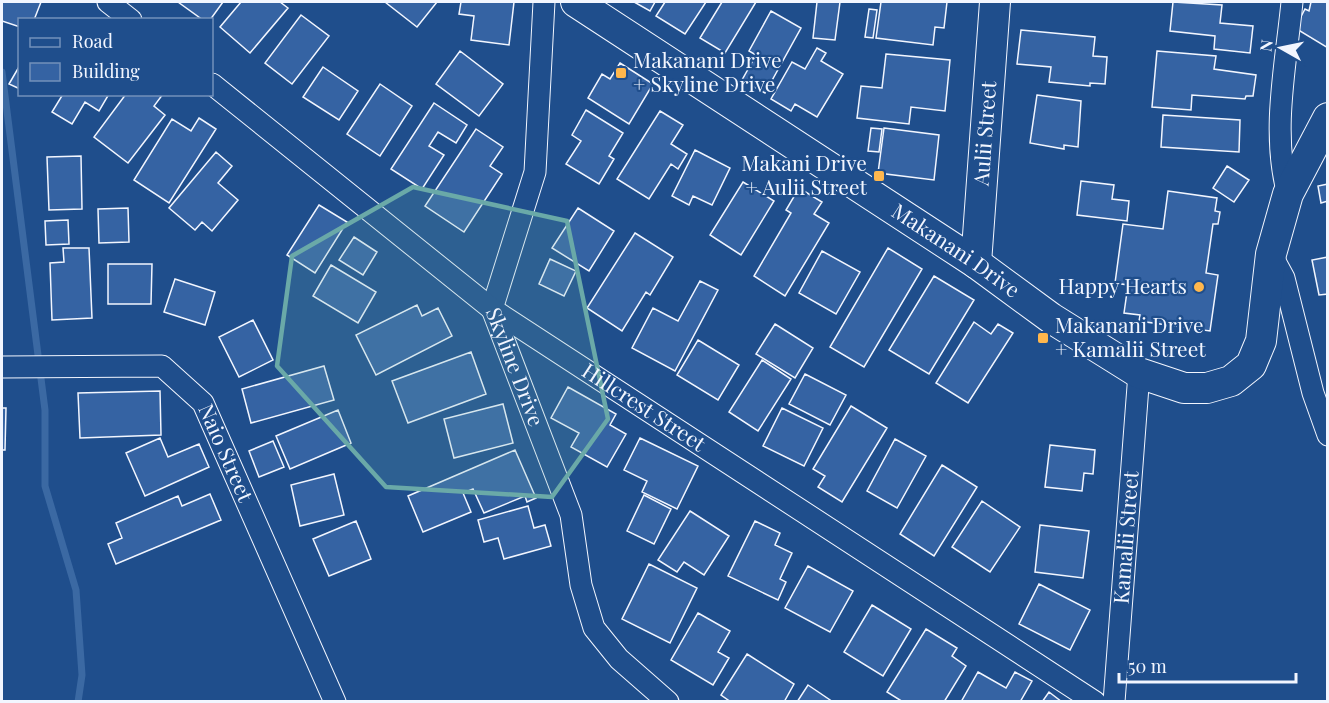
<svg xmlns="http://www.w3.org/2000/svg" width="1329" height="703" font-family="'Playfair Display',serif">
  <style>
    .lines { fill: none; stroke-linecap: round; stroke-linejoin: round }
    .stream { stroke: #3b69a3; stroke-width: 7 }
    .building { fill: #3563a3; stroke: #f2f6ff; stroke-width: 1.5 }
    .street-casing { stroke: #f2f6ff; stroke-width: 23 }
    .secondary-casing { stroke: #f2f6ff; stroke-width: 32 }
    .street { stroke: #1f4e8c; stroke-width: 21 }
    .secondary { stroke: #1f4e8c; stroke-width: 30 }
    .marked { fill: #6aa9a8; fill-opacity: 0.2; stroke: #6aa9a8; stroke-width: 4.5; stroke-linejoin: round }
    .poi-dot { fill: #ffb74d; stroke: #1f4e8c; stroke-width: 2 }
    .labels { text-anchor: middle; stroke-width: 4.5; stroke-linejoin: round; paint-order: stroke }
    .poi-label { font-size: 21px; fill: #f2f6ff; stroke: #1f4e8c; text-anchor: start }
    .street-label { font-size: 21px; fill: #f2f6ff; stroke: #1f4e8c }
  </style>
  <rect width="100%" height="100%" fill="#1f4e8c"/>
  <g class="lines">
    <path class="stream" d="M2,72L45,410V486L76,590L82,675L78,702"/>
  </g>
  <path class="building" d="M2,2H41L34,20H20V27L2,21Z
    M178,2H223L210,20H203Z
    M241,2H280L288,8L250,53L220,27Z
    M385,2H437L417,27Z
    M461,2H514L509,45L471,40L474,16L459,14Z
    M634,2H655L650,11Z
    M665,2H706L685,34L656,16Z
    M722,2H756L725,53L700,38Z
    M817,2H840L835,40L813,38Z
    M881,2H947L944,28L935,27L933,45L876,38Z
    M1173,2L1222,5L1220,23L1253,26L1250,53L1214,49L1215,36L1170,31Z
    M1311,2H1328V48L1295,28L1305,9L1309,11Z
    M869,9L877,10L873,38L865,37Z
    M771,11L801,28L765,93L742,80L756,55L749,51Z
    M301,15L329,36L292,84L265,63Z
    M1021,30L1095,37L1093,56L1107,57L1105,84L1090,83V86L1049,82L1051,67L1017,64Z
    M817,48L826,53L821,61L843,74L817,117L795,104L791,111L771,99L792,62L805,69Z
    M460,51L503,84L479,116L436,84Z
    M1157,51L1216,56L1214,69L1256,75L1253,96H1246L1245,99L1192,95L1191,110L1152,107Z
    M886,54L950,60L945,111L911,107L909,124L857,118L861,86L882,88Z
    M620,63L653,84L629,124L588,98L602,74L610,79Z
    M20,65V89L9,84Z
    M323,67L358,91L339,120L303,97Z
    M380,84L412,106L380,156L347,134Z
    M63,94H109L99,111L85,102L72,124L52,112Z
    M126,94H163L154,106L165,115L128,163L94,137Z
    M1037,95L1081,101L1078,147L1064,145V149L1030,143Z
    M434,103L467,125L456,143L438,132L429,146L444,155L422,189L391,169Z
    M586,110L623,133L609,156L614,159L599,184L566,164L581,141L572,135Z
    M660,111L683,125L671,144L687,154L678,169L671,164L649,199L617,179Z
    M1163,115L1240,120L1239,152L1161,147Z
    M199,118L216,129L169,203L134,180L172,119L191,131Z
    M871,128L882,129L879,152L868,151Z
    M884,128L939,135L934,180L878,173Z
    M476,129L503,147L490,166L502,174L464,232L425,206Z
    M695,150L730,168L712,205L693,196L689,205L672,196Z
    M216,152L232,166L218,183L238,200L212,231L202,222L195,230L169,208Z
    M81,156L82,209L49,210L47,157Z
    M1227,166L1249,180L1234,202L1213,188Z
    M1081,181L1114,185L1112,199L1129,201L1127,221L1077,215Z
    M743,182L774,201L741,255L710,235Z
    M1328,184V201L1321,203L1318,186Z
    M799,188L822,202L814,214L829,223L785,296L754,276L791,213L786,210Z
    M1168,191L1217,198L1215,211L1220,212L1218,224H1213L1206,273L1218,275L1210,331L1139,321L1140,315L1124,313L1128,285L1115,283L1123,224L1163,229Z
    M319,205L347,222L315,273L287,255Z
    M128,208L129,242L99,243L98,209Z
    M578,208L614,231L589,271L552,248Z
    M68,220L69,244L46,245L45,221Z
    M635,233L673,257L650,295L646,292L622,331L587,308Z
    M354,237L377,252L363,275L339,260Z
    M63,248H89L92,318L52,320L50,263L64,262Z
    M888,248L922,269L864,367L830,347Z
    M822,251L860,272L836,314L799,293Z
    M1328,257V294L1319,295L1312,260Z
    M550,259L576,271L564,296L539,284Z
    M108,264H152L151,304H108Z
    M331,265L376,292L358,323L313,296Z
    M934,276L974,300L929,374L889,350Z
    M175,279L215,292L205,325L164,312Z
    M700,281L718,290L675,371L632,348L653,308L678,321Z
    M417,305L422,316L438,308L452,336L376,375L356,335Z
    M253,320L273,360L239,377L219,337Z
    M974,322L991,334L998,324L1013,333L968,403L936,383Z
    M775,324L813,348L795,378L756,354Z
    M698,340L739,365L718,400L677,375Z
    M471,352L486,394L408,423L392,381Z
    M762,360L791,379L758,431L729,412Z
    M324,366L334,400L251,423L242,389Z
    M805,374L846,395L830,425L789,404Z
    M568,387L616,414L610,425L626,434L607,467L571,447L579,433L551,418Z
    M160,391L161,435L80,438L78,393Z
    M503,404L513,443L454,458L444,419Z
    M851,406L887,428L842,502L818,487L825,476L813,469Z
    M2,408H6L5,450H2Z
    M782,408L823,428L804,466L763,446Z
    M338,410L351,443L290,469L276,436Z
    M160,438L168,457L199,444L209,467L145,496L126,453Z
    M640,438L698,466L677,509L642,492L647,481L624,470Z
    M895,439L926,456L897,508L867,491Z
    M273,441L284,467L259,477L249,451Z
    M1050,445L1095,450L1093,474L1084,473L1082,491L1045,487Z
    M515,450L536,498L527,502L525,496L484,513L473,489L463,493L471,512L423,532L408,496Z
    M942,465L977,487L934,556L900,534Z
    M334,474L344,515L300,526L291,485Z
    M210,494L221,520L116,564L108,544L122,538L116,523L178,496L182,506Z
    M644,495L671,509L654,544L627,531Z
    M982,501L1020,527L990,572L952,547Z
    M528,506L534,528L545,525L551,546L504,559L498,538L484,542L478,520Z
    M690,511L729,536L704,575L684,562L677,572L658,560Z
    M356,521L371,559L329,576L313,539Z
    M755,521L780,533L775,545L792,553L780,579L786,582L778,600L728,576Z
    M1040,525L1089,531L1083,578L1035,572Z
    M649,564L697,588L670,643L622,619Z
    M808,566L853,591L830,632L785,608Z
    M1039,584L1090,610L1070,650L1019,624Z
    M872,605L911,629L883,676L844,652Z
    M698,613L730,631L718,652L729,658L713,685L671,660Z
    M926,629L957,648L952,656L966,666L944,702H903L887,692Z
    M747,654L794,684L784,702H731L721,695Z
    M978,672L1006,688L1015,672L1032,681L1020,702H961Z
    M808,685L833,702H797Z
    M1049,692L1062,702H1042Z"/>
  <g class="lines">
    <g class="street-casing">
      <g id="street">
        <path d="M108,2L131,20"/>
        <path id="s1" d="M544,2L535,172L492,309L571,515L581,585L594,628L619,659L668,702"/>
        <path id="s2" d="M212,84L492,309L1095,702"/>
        <path d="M1288,194C1271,133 1286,64 1292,2"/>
        <path d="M1271,254L1284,278L1313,393L1328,435"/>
        <path id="s3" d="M2,367L162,366L203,403L335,702"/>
        <path id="s4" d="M1114,702L1139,373"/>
      </g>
    </g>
    <g class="secondary-casing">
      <g id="secondary">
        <path id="s5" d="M576,2L976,263L1051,318L1139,373L1184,388H1207L1231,381L1251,365L1261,341L1271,254L1288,194L1328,118"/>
        <path id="s6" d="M976,263L995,2"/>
      </g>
    </g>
    <use href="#street" class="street"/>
    <use href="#secondary" class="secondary"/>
  </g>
  <path class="marked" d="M413,187L567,221L608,419L552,497L386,487L277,366L292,256Z"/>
  <g class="poi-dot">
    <rect x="615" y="67" width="12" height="12" rx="3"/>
    <rect x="873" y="170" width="12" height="12" rx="3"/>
    <circle cx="1199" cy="287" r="6"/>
    <rect x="1037" y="332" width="12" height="12" rx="3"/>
  </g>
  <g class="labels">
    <g class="poi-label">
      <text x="633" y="68">Makanani Drive<tspan x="633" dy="24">+ Skyline Drive</tspan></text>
      <text x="867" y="171" text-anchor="end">Makani Drive<tspan x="867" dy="24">+ Aulii Street</tspan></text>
      <text x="1187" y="294" text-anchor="end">Happy Hearts</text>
      <text x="1055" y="333">Makanani Drive<tspan x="1055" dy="24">+ Kamalii Street</tspan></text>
    </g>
    <g class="street-label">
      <text dy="7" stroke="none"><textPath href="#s6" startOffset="130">Aulii Street</textPath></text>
      <text dy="7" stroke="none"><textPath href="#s5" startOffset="454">Makanani Drive</textPath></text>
      <text dy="7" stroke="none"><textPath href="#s1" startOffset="376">Skyline Drive</textPath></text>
      <text dy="7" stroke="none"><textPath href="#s2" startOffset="540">Hillcrest Street</textPath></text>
      <text dy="7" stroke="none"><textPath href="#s3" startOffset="270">Naio Street</textPath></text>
      <text dy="7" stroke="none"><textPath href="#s4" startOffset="165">Kamalii Street</textPath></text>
    </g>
  </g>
  <rect width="1329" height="703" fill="none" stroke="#f2f6ff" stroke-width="6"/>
  <rect x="18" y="18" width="195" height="78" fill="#1f4e8c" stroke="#7391ba" stroke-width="1.5"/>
  <rect x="30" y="38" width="30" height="9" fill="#1f4e8c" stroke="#7391ba" stroke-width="1.5"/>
  <text x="72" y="48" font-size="18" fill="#f2f6ff">Road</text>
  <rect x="30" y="63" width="30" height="18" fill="#3563a3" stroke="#7391ba" stroke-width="1.5"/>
  <text x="72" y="78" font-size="18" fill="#f2f6ff">Building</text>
  <g transform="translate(1281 48) rotate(279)" stroke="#1f4e8c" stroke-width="4.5" paint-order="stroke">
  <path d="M0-4.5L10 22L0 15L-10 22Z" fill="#f2f6ff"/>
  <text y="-9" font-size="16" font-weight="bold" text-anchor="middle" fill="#f2f6ff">N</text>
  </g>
  <path d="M1119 673v9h177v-9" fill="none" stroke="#f2f6ff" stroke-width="3"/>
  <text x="1128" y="673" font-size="18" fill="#f2f6ff" stroke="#1f4e8c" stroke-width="4.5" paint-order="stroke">50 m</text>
</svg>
